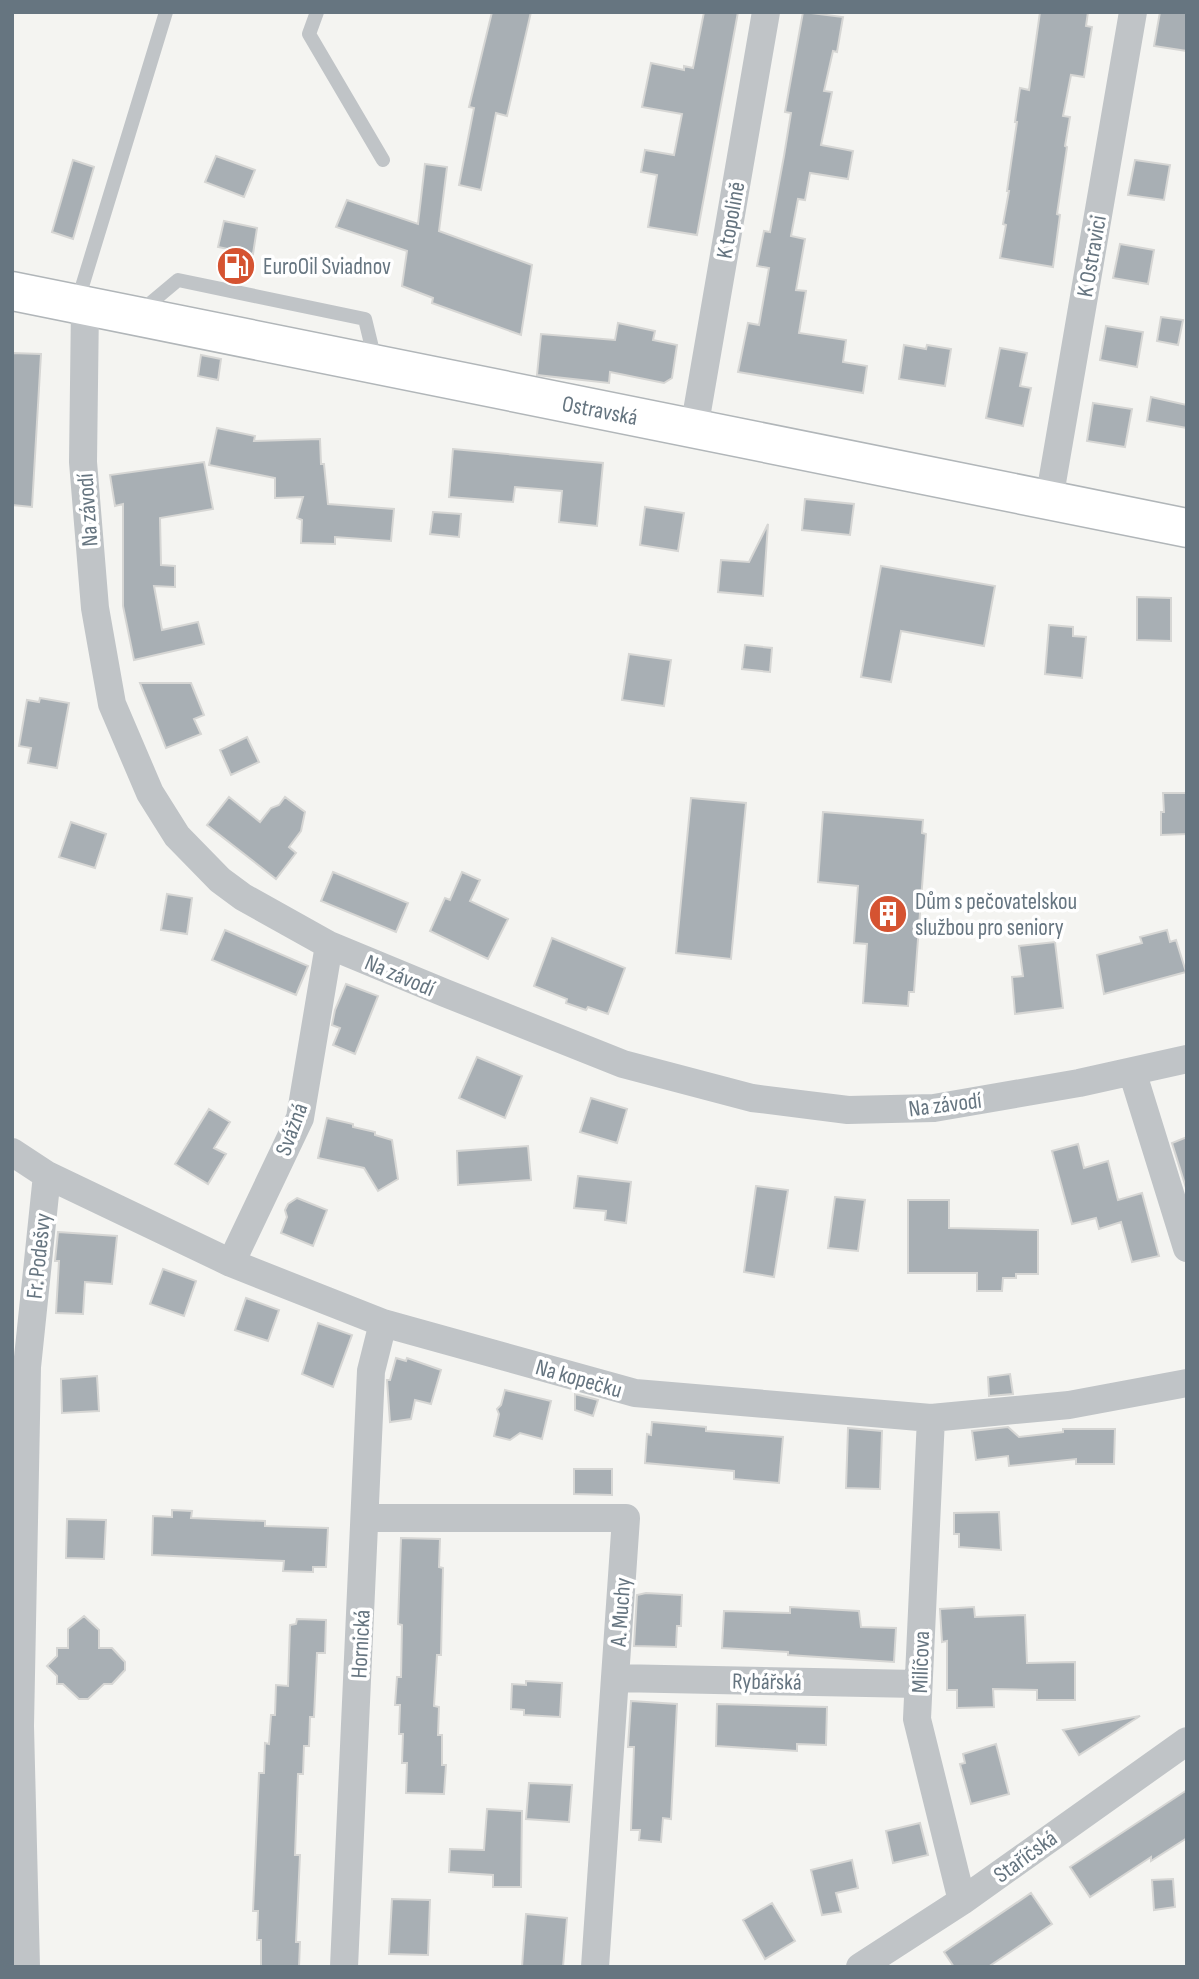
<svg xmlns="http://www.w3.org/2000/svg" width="1199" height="1979" font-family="'Sofia Sans Condensed',sans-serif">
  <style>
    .building { fill: #a8afb4; stroke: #d6d6d4; stroke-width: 2 }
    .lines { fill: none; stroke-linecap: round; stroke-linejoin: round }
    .secondary-casing { stroke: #b1b6b9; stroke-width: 41 }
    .lane { stroke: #c0c4c7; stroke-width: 14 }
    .street { stroke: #c0c4c7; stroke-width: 28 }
    .secondary { stroke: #fff; stroke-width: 38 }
    .labels { text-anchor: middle; stroke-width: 7; stroke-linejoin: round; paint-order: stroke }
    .street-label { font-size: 23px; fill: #667580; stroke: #fff }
    .poi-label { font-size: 23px; fill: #667580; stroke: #fff; text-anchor: start }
  </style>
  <rect width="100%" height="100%" fill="#f4f4f1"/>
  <path class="building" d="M492,12H531L507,116L496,113L481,190L459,185L474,108L469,107Z
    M704,12H738L697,235L648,227L657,175L641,172L645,150L674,155L682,114L642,107L651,63L684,70V66L693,68Z
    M803,12L843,17L837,52L833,51L824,91L832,92L821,145L853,151L848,179L810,173L805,200L798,199L791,236L805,239L796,290L806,291L799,333L846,340L843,362L867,366L863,393L738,372L748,323L759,325L769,268L757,266L764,231L770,232L784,156L791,113L785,112Z
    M1040,12H1088L1086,26L1092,27L1084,77L1071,75L1063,116L1070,117L1065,146L1067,147L1057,214L1060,215L1053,267L1000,258L1006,225L1003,224L1009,191H1007L1017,122H1015L1020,88L1029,90Z
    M1160,12H1187V51L1154,46Z
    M216,156L255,170L244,197L205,182Z
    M73,160L94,167L73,239L52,232Z
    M1135,160L1170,165L1164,200L1128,195Z
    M425,164L447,167L439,231L532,265L521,335L432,303L433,298L402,286L407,251L336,227L347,200L418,224Z
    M224,221L257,228L253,254L218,247Z
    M1120,244L1154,250L1148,284L1113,278Z
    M1161,317L1183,320L1178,345L1157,341Z
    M618,323L655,331L653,340L677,345L672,378L664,383L610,372L609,383L537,375L541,334L615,340Z
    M1106,326L1143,332L1137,367L1100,360Z
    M904,345L926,349L927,345L951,349L945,386L899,379Z
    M1000,348L1027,353L1020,386L1031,388L1023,426L986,418Z
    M12,353L41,354L32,507L12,505Z
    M201,355L221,359L218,380L198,376Z
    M1151,397L1187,405V428L1147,421Z
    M1093,403L1132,409L1125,447L1087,441Z
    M217,428L255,436L254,441L320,439L321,464H324L328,504L394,509L391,541L335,537V544L301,543L302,520L297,518L303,497L275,498V478L209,465Z
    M453,449L603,463L597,526L559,522L562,491L515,487L513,502L449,497Z
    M204,462L213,509L160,518L161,565L175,566V587L154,586L162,630L198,622L204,644L134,660L123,606V504L115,506L110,475Z
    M805,499L854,504L850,535L802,530Z
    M645,507L684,513L678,551L640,545Z
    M433,512L461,514L459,537L430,534Z
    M768,524L763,596L718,592L721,560L749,562Z
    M881,566L995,586L984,646L901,631L891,682L861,677Z
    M1137,597L1171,598V641L1137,640Z
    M1049,625L1073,627V636L1086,637L1082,678L1045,674Z
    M745,645L772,648L770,672L742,669Z
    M629,654L671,660L664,706L622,700Z
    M140,683H191L204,715L194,719L201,734L166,748Z
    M40,698L69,703L57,768L28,763L31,748L19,746L27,700L39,702Z
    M247,737L259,762L231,775L220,750Z
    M1163,793H1187V834L1161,835V812H1164Z
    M229,797L260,822L271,808L279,805L285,797L305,812L301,831L289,847L296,853L276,879L207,825Z
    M691,798L746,803L731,959L676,953Z
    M823,812L923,820L922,833L926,834L914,992H909L908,1006L863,1003L867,944L854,943L858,886L818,882Z
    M71,822L106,834L95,868L59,857Z
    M333,872L408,903L396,932L321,901Z
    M462,872L480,880L470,901L508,919L488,959L430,931L445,898L450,900Z
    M167,894L192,898L187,934L161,930Z
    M225,930L308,966L296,995L212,960Z
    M1167,930L1170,942L1176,940L1186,972L1104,994L1097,955L1142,943L1140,937Z
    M552,938L625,968L608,1014L588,1007L586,1010L566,1003L567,999L534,986Z
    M1055,942L1063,1008L1015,1014L1012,977L1023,976L1019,946Z
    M346,984L378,996L355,1054L333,1045L340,1028L332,1025L335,1010Z
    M477,1057L522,1076L505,1118L459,1098Z
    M591,1098L627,1109L617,1143L580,1132Z
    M209,1109L230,1122L214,1148L226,1154L208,1184L175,1164Z
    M327,1118L353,1124V1127L375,1132V1135L392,1140L398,1179L378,1191L364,1168L318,1158Z
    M1187,1137V1191L1172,1143Z
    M1078,1144L1084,1168L1108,1161L1118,1200L1142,1193L1159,1256L1132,1262L1121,1222L1099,1229L1096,1218L1072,1224L1052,1151Z
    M528,1146L531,1180L458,1185L457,1151Z
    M578,1176L631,1182L626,1223L605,1220L606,1211L574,1208Z
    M756,1186L788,1190L774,1277L744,1272Z
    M835,1197L865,1200L858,1251L828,1248Z
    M297,1198L327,1210L313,1246L281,1233L287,1217L285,1210L288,1204Z
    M908,1200H949V1228L1038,1230V1274H1016V1278H1003L1002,1291H977V1273H908Z
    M58,1232L117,1236L112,1284L85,1282L83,1314L56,1313L59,1261H55Z
    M163,1269L196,1281L184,1316L150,1304Z
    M246,1298L279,1310L268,1341L235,1330Z
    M318,1323L352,1335L333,1387L302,1374Z
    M396,1358L406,1361L407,1358L441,1370L431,1404L415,1400L411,1419L390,1422L387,1380H390Z
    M1010,1374L1013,1394L989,1396L988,1377Z
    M97,1376L99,1411L62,1413L61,1379Z
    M505,1390L551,1401L542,1439L520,1433L510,1440L494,1436L499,1414L497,1409L501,1405Z
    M575,1394L598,1400L593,1416L575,1410Z
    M652,1422L706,1427V1431L783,1437L779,1483L734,1479V1471L645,1463L647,1434L651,1435Z
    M1008,1427L1019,1437L1063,1432V1429H1115L1114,1464H1076V1459L1009,1466L1008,1456L976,1460L972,1431Z
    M848,1428L882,1431L880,1489L846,1488Z
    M574,1469H612V1495L574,1494Z
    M172,1510L192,1511L191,1518L265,1521V1526L328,1528L326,1567H313V1572L283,1571L284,1561L152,1555L153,1516L172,1517Z
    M999,1512L1001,1550L959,1547V1534H954V1513Z
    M67,1519L106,1520L104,1559L66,1558Z
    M401,1538L440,1539L439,1567L443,1568L441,1655H437L434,1706L439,1707L438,1735H442V1765H446L444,1794L406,1793L407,1763H402L403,1734H399L400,1705H395L397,1677H401L402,1625L398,1624Z
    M646,1593L682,1595L681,1626H677L676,1647L634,1646L637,1595Z
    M790,1607L859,1611L861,1627L896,1628L894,1662L788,1655V1652L722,1648L724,1611L790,1613Z
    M974,1607L975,1617L1025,1615L1027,1663L1075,1662V1700H1037V1690L993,1689L994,1707L957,1708V1690H947V1641L942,1642L940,1609Z
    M84,1616L99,1630V1648H112L125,1662V1670L112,1684H104L88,1699H79L63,1684H57V1676L47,1666L57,1656V1648H68V1629Z
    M297,1619L326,1620L325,1653H317L314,1717H310L309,1746H304L303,1774H298L295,1855H300L296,1942H300L299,1967H261V1940H257L258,1911H253L259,1773H264L265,1743L269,1744L271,1715H275L276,1685L288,1686L290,1625L296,1624Z
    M526,1681L562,1683L560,1717L524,1715V1710L511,1709L512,1684L526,1685Z
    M631,1701L677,1704L671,1819L663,1818L661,1842L639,1840L640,1830H631L634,1747H628Z
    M717,1704L827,1707L826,1745L797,1744V1751L716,1746Z
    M1140,1716L1079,1755L1063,1730Z
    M996,1744L1009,1794L971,1804L960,1764L965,1763L963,1754Z
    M529,1783L572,1785L569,1822L526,1819Z
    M1187,1790V1838L1151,1861V1857L1090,1897L1070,1867Z
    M487,1809L522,1811L521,1887H493V1875L449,1872L450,1849L484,1850Z
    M920,1823L928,1855L893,1863L886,1831Z
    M852,1860L858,1888L836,1893L841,1912L822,1915L811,1870Z
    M1173,1879L1175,1907L1154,1910L1152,1880Z
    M1031,1893L1052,1924L988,1967H954L944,1952Z
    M392,1899L430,1900L428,1955L389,1954Z
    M772,1903L795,1941L765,1959L743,1920Z
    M526,1914L567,1918L563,1967H522Z"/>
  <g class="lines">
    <g class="secondary-casing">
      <path id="secondary" d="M12,291L1187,528"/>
    </g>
    <path class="lane" d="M317,12L309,34L383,160
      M77,303L166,12
      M141,311L178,280L365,319L375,360"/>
    <path class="street" d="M85,306L83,462L95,608L112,704L150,793L177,836L220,880L243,897L329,945L445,993L623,1064L752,1098L848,1110L934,1108L1079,1083L1187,1059
      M694,429L766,12
      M1049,500L1133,12
      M1132,1071L1187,1248
      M12,1152L47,1175L231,1263L383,1323L635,1393L931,1418L1069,1405L1187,1383
      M231,1263L300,1118L329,945
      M931,1418L917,1719L962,1901
      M366,1518H626L595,1967
      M615,1678L918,1684
      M26,1967L20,1726L27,1367L47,1175
      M344,1967L371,1371L383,1323
      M860,1967L962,1901L1187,1741"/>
    <use href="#secondary" class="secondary"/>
  </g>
  <defs>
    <g id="fuel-disc" transform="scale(2.0125)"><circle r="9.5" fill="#d55331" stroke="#fff"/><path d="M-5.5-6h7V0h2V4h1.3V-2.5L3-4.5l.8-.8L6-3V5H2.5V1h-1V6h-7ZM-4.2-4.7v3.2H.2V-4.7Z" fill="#fff"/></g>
    <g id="building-disc" transform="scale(2.0125)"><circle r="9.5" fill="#d55331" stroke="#fff"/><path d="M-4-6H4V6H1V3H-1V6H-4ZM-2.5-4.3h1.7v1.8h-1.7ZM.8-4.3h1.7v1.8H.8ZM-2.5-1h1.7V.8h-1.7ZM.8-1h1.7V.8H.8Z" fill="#fff"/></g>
  </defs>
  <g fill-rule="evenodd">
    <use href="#fuel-disc" x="236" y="266"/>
    <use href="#building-disc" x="888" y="914"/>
  </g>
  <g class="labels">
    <g class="street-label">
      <text transform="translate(730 220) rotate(-80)" y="8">K topolině</text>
      <text transform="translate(1091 256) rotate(-80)" y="8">K Ostravici</text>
      <text transform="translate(600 410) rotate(11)" y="8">Ostravská</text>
      <text transform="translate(87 510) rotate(-94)" y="8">Na závodí</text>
      <text transform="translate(400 975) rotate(23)" y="8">Na závodí</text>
      <text transform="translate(945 1104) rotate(-7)" y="8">Na závodí</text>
      <text transform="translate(291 1129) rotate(-70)" y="8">Svážná</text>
      <text transform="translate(38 1256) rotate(-84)" y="8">Fr. Podešvy</text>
      <text transform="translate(579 1378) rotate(16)" y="8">Na kopečku</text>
      <text transform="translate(620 1612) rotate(-86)" y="8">A. Muchy</text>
      <text transform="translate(360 1644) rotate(-87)" y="8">Hornická</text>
      <text transform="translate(920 1662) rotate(-88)" y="8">Milíčova</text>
      <text transform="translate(767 1681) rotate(1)" y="8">Rybářská</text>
      <text transform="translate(1025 1856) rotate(-36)" y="8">Staříčská</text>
    </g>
    <g class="poi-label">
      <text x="263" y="274">EuroOil Sviadnov</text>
      <text x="915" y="909">Dům s pečovatelskou<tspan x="915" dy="26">službou pro seniory</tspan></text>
    </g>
  </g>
  <rect width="1199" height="1979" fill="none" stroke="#667580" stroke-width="28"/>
</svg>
